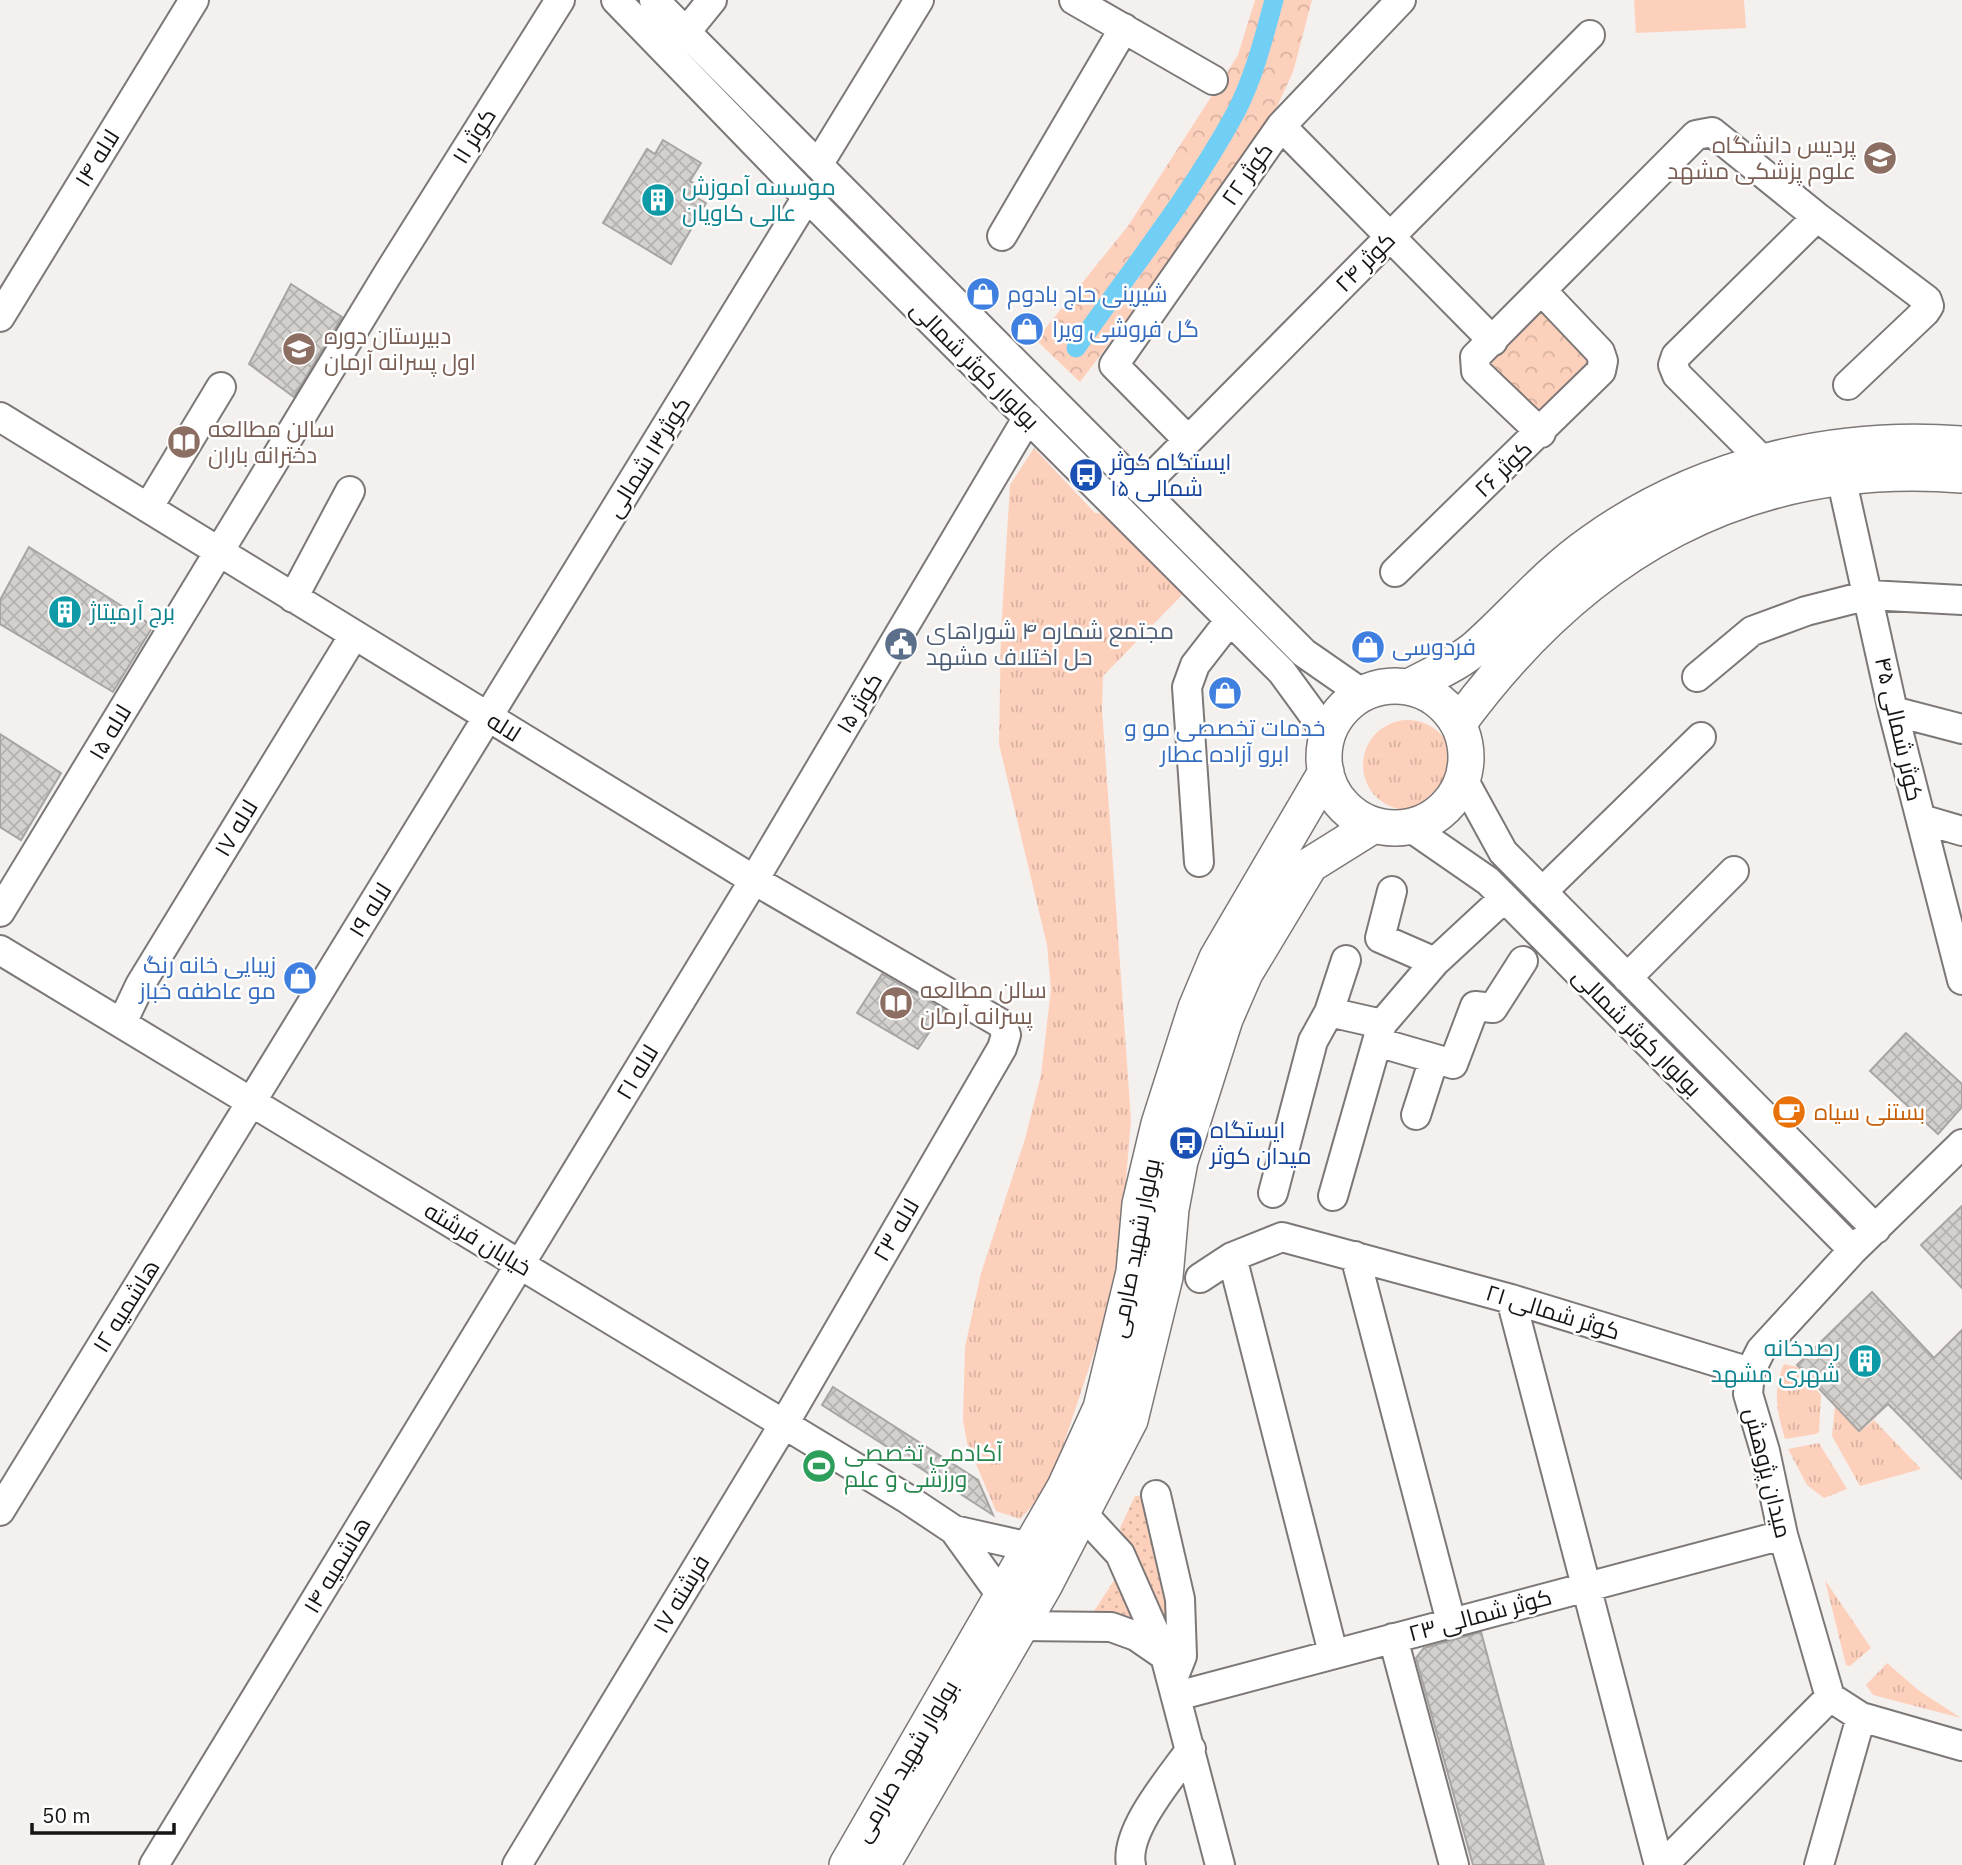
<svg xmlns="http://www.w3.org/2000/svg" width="1962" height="1865" font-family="'IBM Plex Sans',Cairo,sans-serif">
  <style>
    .grass { fill: url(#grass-tufts) }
    .park { fill: url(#park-crowns) }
    .garden { fill: url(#garden-dots) }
    .pitch { fill: #fdd0bc }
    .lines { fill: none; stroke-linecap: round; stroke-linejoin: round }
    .canal { stroke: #71cff5; stroke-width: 19 }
    .building { fill: url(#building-cross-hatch); stroke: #a8a4a2; stroke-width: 2 }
    .minor-casing { stroke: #7c7877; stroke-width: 32 }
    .major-casing { stroke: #7c7877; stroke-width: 38 }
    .minor { stroke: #fff; stroke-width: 28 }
    .major { stroke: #fff; stroke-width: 35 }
    .labels { text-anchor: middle; stroke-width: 5; stroke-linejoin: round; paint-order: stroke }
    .street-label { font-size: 23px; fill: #161514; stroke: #fff }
    .education-label { font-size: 23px; fill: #785e54; stroke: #fff; text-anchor: start }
    .culture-label { font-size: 23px; fill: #0d838f; stroke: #fff; text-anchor: start }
    .shop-label { font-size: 23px; fill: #366cbe; stroke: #fff; text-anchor: start }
    .transit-label { font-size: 23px; fill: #164399; stroke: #fff; text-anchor: start }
    .service-label { font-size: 23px; fill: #4e5e75; stroke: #fff; text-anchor: start }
    .food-label { font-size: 23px; fill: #c56008; stroke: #fff; text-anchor: start }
    .leisure-label { font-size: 23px; fill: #27864d; stroke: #fff; text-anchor: start }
  </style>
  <defs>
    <pattern id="grass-tufts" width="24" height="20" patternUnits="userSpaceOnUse" patternTransform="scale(1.75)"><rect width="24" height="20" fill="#fdd0bc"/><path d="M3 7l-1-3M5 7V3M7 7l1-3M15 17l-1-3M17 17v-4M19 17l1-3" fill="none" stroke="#d8b2a1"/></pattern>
    <pattern id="park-crowns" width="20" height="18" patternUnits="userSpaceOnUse" patternTransform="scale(1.75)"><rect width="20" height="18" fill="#fdd0bc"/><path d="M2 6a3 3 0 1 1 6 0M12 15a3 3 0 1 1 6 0" fill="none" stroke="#d8b2a1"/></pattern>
    <pattern id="garden-dots" width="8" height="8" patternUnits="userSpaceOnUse" patternTransform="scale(1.75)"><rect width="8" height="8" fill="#fdd0bc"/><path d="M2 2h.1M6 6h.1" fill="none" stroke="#d8b2a1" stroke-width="1.8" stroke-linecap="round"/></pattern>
    <pattern id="building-cross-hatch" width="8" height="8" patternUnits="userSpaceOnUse" patternTransform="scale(1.75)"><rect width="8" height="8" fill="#d3d0cd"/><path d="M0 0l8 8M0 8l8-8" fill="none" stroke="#b4b2af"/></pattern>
  </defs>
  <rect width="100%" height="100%" fill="#f4f0ee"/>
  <path class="grass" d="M1034,448L1095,513L1108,514L1183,594L1103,676L1102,709L1131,1120L1117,1284L1062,1449L1042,1495L1020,1519L996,1511L967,1443L963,1420L965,1347L981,1273L1025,1139L1041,1075L1051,989L1047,945L999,744L1001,632L1010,485Z
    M1363 765a45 45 0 1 1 90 0a45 45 0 1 1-90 0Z
    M1784,1364L1797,1367L1821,1395L1819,1432L1816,1434L1785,1439C1777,1412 1772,1391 1784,1364Z
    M1835,1406L1859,1432L1874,1420L1921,1469L1860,1486L1832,1436Z
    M1819,1443L1847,1489L1824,1498L1807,1485L1788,1449Z
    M1825,1580L1871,1648L1850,1666L1846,1665Z
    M1887,1663L1918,1690L1961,1718L1873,1695L1866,1685Z"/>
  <path class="park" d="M1255,0H1312L1293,72L1270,122L1176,255L1080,382L1036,340L1128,226L1238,55Z
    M1545,306L1597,362L1538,418L1486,362Z"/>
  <path class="garden" d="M1151,1495L1176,1598L1165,1636L1130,1558L1120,1528L1135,1496Z
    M1115,1579L1142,1628L1090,1617Z"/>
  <path class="pitch" d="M1634,0H1744L1746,28L1636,33Z"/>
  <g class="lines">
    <path class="canal" d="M1076,348C1130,271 1191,195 1236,112C1254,77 1264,37 1274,0"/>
  </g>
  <path class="building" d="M663,140L701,163L690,181L699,187L694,196L706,203L671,264L603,223L647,149L655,154Z
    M291,284L342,317L294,397L249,364Z
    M29,547L153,626L113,692L0,624V600Z
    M0,734L61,773L21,840L0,827Z
    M882,974L944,1010L918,1049L857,1013Z
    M1906,1033L1962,1084V1107L1938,1134L1870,1071Z
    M1962,1206V1288L1921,1245Z
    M1872,1292L1934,1358L1962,1330V1479L1888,1404L1859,1431L1797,1365Z
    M833,1387L978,1480L993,1515L822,1405Z
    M1481,1632L1544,1865H1473L1416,1658L1424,1648Z"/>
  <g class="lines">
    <g class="minor-casing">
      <path id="minor" d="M616,0L807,197L1282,672L1328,735
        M654,0L1304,653L1363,694
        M1074,0L1213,80
        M686,32L712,0
        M1281,126L1493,341
        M818,165L919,0
        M1002,236L1124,28
        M0,317L194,0
        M0,417L754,880L1002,1024L1006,1035L1002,1048L784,1424L517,1865
        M1541,433L1476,371L1475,357L1696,135L1712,132L1817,217L1927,300L1929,306L1925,312L1848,385
        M1188,440L1114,365L1281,126L1401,0
        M1763,461L1677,375L1673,365L1676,356L1817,217
        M1841,477L1893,711L1962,980
        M1140,489L1590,35
        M148,508L221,387
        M1395,572L1601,371L1603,361L1600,352L1543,292
        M293,598L350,491
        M1697,677L1752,631L1806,611L1869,595L1962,600
        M1893,711L1962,729
        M1463,779L1503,852L1876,1229
        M1921,819L1962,831
        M1410,827L1488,881L1853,1250
        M1199,862L1187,687L1195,665L1230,620
        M1392,891L1380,938L1435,962
        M1542,892L1701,737
        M0,912L389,272L560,0
        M0,950L906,1498L954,1530L1001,1595
        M1627,978L1734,871
        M1329,1012L1382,1024
        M122,1023L140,985L354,635
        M1377,1042L1453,1064L1475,1006L1493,1008L1523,961
        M1416,1115L1434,1059
        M1962,1144L1853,1250L1761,1350L1750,1372L1748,1394L1765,1451L1783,1535L1830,1697L1861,1717L1962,1746
        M1273,1193L1313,1041L1329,1012L1346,960
        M1333,1196L1382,1024L1435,962L1504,898
        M1355,1256L1451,1622
        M1232,1257L1333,1653
        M1200,1278L1232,1257L1282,1237L1511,1299L1750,1372
        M1511,1299L1659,1865
        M1156,1495L1180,1599L1182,1656L1172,1681
        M0,1511L807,197
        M1082,1513L1120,1554L1165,1656L1220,1865
        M954,1530L1030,1547
        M1020,1626L1111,1627L1136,1636L1165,1656
        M1393,1638L1454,1865
        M1177,1696L1783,1535
        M154,1865L754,880L1028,417
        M1131,1865C1124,1831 1172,1776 1191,1749
        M1663,1865L1830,1697
        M1819,1865L1861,1717"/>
    </g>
    <g class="major-casing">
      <path id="major" d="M1324 757a71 71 0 1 1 142 0a71 71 0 1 1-142 0Z
        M1409,687C1431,675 1459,663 1477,647C1516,612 1548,573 1591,543C1698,466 1832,434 1962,444
        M1458,724C1584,552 1744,458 1962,475
        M847,1865L1065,1487L1101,1408L1134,1272L1140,1204L1159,1124L1196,1008L1217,958L1326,772
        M882,1865L1044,1586L1130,1420L1165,1277L1171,1209L1180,1161L1225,1019L1245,973L1310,865L1374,825"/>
    </g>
    <use href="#minor" class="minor"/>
    <use href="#major" class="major"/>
  </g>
  <defs>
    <g id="university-disc" transform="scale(1.75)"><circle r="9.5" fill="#8d6e63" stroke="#fff"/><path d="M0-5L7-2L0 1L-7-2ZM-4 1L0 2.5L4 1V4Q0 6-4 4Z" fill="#fff"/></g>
    <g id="building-disc" transform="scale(1.75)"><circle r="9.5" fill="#0f9aa8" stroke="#fff"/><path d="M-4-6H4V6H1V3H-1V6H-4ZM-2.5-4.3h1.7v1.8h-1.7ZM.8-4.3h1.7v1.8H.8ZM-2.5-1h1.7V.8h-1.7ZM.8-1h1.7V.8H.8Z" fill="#fff"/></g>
    <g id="shop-disc" transform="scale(1.75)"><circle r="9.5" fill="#3f7fe0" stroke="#fff"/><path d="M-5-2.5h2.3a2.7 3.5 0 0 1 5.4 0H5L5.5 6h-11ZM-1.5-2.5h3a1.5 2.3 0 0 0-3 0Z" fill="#fff"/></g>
    <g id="school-disc" transform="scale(1.75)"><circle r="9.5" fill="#8d6e63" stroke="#fff"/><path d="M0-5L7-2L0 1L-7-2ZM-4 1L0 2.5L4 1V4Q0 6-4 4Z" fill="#fff"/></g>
    <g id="library-disc" transform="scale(1.75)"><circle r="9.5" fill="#8d6e63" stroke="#fff"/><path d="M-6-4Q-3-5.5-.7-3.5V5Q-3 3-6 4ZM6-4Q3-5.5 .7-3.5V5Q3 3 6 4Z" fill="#fff"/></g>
    <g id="bus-disc" transform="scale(1.75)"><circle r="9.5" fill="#1a4fb4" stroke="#fff"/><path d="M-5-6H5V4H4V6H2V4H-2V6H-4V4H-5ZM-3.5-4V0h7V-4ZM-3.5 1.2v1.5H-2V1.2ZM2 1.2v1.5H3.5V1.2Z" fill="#fff"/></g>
    <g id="civic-disc" transform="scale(1.75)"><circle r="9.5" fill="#5c6f8a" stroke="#fff"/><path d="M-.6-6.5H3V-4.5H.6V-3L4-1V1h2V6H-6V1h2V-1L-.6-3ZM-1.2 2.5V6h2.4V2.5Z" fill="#fff"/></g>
    <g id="cafe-disc" transform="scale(1.75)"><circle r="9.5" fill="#e8710a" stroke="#fff"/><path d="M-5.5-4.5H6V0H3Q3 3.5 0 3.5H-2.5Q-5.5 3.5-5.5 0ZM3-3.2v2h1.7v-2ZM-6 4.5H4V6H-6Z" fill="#fff"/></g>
    <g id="stadium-disc" transform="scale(1.75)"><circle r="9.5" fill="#2e9e5b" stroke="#fff"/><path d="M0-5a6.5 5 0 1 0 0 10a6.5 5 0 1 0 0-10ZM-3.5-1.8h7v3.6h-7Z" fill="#fff"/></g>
  </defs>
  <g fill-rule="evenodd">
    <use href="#university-disc" x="1880" y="158"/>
    <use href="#building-disc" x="658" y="200"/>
    <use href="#shop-disc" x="983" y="294"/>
    <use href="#shop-disc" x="1027" y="329"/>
    <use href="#school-disc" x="299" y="349"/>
    <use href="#library-disc" x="184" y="442"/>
    <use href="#bus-disc" x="1086" y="475"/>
    <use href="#building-disc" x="65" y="612"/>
    <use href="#civic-disc" x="901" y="644"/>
    <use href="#shop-disc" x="1368" y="647"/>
    <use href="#shop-disc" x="1225" y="693"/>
    <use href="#shop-disc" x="300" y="978"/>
    <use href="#library-disc" x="896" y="1003"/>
    <use href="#cafe-disc" x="1789" y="1112"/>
    <use href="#bus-disc" x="1186" y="1143"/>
    <use href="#building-disc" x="1865" y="1361"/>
    <use href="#stadium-disc" x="819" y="1466"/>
  </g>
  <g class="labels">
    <g class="street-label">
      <text transform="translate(474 136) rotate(-58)" y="8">کوثر ۱۱</text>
      <text transform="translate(97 158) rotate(-58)" y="8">لاله ۱۴</text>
      <text transform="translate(1247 174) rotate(-55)" y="8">کوثر ۲۲</text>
      <text transform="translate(1365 262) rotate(-45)" y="8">کوثر ۲۴</text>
      <text transform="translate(975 365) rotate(45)" y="8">بولوار کوثر شمالی</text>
      <text transform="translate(648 457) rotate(-58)" y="8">کوثر۱۳ شمالی</text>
      <text transform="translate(1503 469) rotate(-44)" y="8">کوثر ۲۶</text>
      <text transform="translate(859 703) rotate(-59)" y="8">کوثر ۱۵</text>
      <text transform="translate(504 727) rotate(32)" y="8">لاله</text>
      <text transform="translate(1899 729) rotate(77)" y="8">کوثر شمالی ۴۵</text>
      <text transform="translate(110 732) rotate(-59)" y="8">لاله ۱۵</text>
      <text transform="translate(236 828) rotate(-59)" y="8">لاله ۱۷</text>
      <text transform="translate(370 910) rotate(-58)" y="8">لاله ۱۹</text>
      <text transform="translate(1637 1032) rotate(45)" y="8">بولوار کوثر شمالی</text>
      <text transform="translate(637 1072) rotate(-59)" y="8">لاله ۲۱</text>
      <text transform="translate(896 1230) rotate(-60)" y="8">لاله ۲۳</text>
      <text transform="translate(478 1239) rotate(31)" y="8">خیابان فرشته</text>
      <text transform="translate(1135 1248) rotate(-79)" y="8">بولوار شهید صارمی</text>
      <text transform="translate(126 1306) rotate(-58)" y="8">هاشمیه ۱۲</text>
      <text transform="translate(1553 1312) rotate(17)" y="8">کوثر شمالی ۲۱</text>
      <text transform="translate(1768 1473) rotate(76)" y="8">میدان پژوهش</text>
      <text transform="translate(337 1565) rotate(-59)" y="8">هاشمیه ۱۴</text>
      <text transform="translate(681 1594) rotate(-59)" y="8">فرشته ۱۷</text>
      <text transform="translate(1480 1615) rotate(-15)" y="8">کوثر شمالی ۲۳</text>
      <text transform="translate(906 1761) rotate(-60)" y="8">بولوار شهید صارمی</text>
    </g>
    <g class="education-label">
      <text x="1856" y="153" text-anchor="end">پردیس دانشگاه<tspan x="1856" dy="26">علوم پزشکی مشهد</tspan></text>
      <text x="324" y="344">دبیرستان دوره<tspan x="324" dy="26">اول پسرانه آرمان</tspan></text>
      <text x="208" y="437">سالن مطالعه<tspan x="208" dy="26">دخترانه باران</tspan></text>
      <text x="920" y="998">سالن مطالعه<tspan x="920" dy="26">پسرانه آرمان</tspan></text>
    </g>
    <g class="culture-label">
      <text x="682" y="195">موسسه آموزش<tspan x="682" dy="26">عالی کاویان</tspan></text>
      <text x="90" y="620">برج آرمیتاژ</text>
      <text x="1840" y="1356" text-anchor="end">رصدخانه<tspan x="1840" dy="26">شهری مشهد</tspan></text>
    </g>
    <g class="shop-label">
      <text x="1007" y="302">شیرینی حاج بادوم</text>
      <text x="1052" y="337">گل فروشی ویرا</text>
      <text x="1392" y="655">فردوسی</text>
      <text x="1225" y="736" text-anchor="middle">خدمات تخصصی مو و<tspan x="1225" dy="26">ابرو آزاده عطار</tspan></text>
      <text x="276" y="973" text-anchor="end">زیبایی خانه رنگ<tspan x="276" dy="26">مو عاطفه خباز</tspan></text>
    </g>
    <g class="transit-label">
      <text x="1110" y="470">ایستگاه کوثر<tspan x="1110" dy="26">شمالی ۱۵</tspan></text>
      <text x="1210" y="1138">ایستگاه<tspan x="1210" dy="26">میدان کوثر</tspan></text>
    </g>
    <g class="service-label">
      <text x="926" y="639">مجتمع شماره ۴ شوراهای<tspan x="926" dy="26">حل اختلاف مشهد</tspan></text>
    </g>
    <g class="food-label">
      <text x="1814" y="1120">بستنی سیاه</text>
    </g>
    <g class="leisure-label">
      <text x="844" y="1461">آکادمی تخصصی<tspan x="844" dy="26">ورزشی و علم</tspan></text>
    </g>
  </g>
  <path d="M32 1823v10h142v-10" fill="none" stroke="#161514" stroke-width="3.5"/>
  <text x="42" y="1823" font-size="21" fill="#161514" stroke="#ffffff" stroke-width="5" paint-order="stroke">50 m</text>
</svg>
